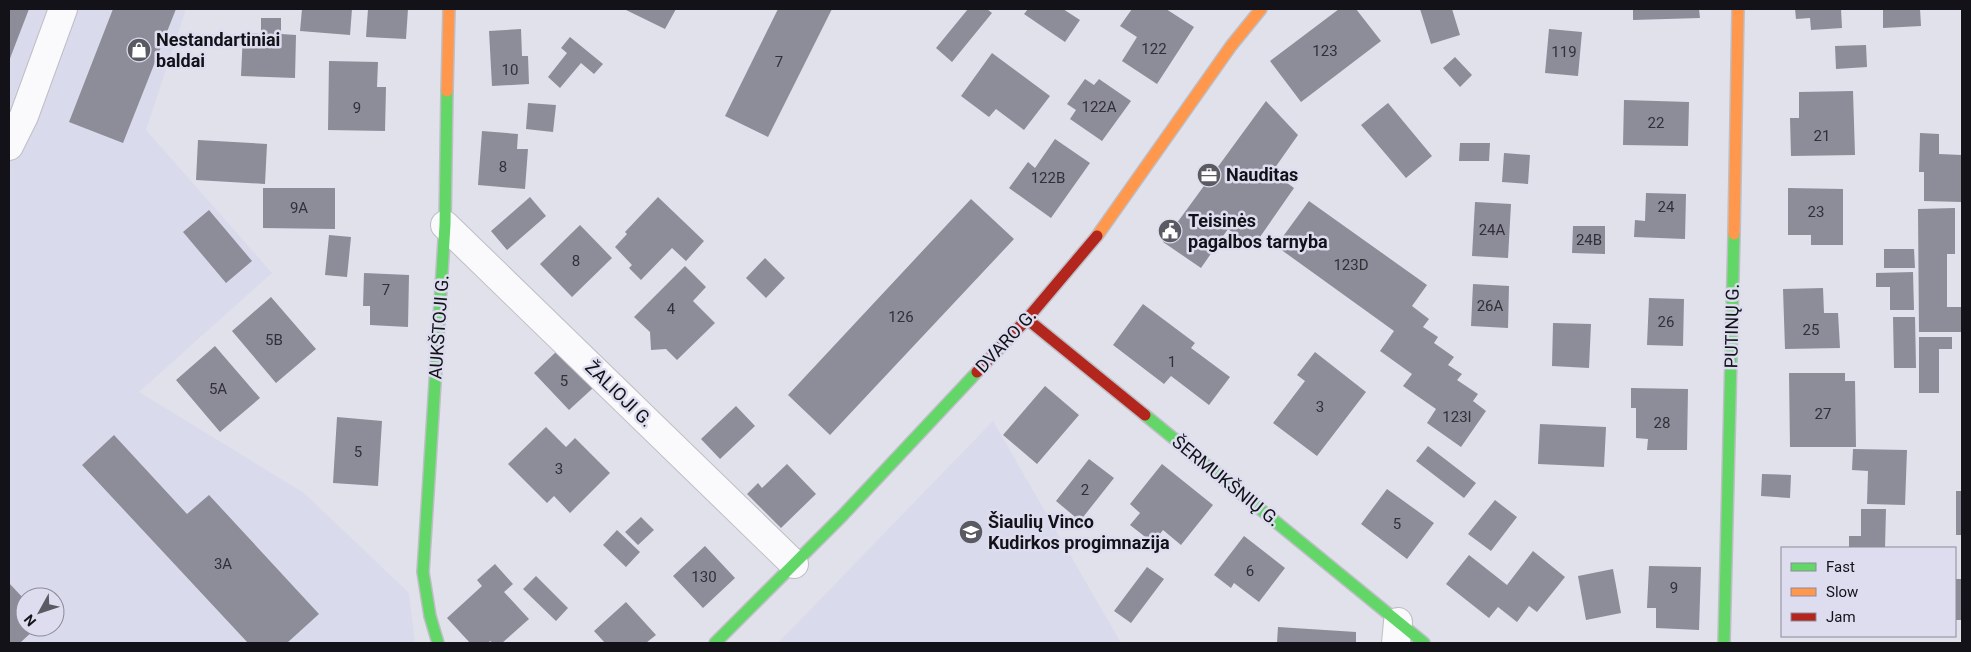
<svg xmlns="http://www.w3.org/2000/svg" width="1971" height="652" font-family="Roboto,sans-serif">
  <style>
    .built { fill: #dadaed; fill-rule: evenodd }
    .building { fill: #8d8c99 }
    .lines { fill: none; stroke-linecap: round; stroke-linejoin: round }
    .street-casing { stroke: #bebec6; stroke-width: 30 }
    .fast-casing { stroke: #bebec6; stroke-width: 14 }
    .slow-casing { stroke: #bebec6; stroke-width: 14 }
    .jam-casing { stroke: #bebec6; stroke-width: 14 }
    .street { stroke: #fafafc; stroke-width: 28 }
    .fast { stroke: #63d668; stroke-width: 11 }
    .slow { stroke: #ff974d; stroke-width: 11 }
    .jam { stroke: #b3261e; stroke-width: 11 }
    .labels { text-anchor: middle; stroke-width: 5; stroke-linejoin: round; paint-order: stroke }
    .number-label { font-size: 15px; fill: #313038 }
    .poi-label { font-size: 18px; font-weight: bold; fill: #121218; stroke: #ddddef; text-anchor: start }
    .street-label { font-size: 18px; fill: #121218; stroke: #ddddef }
  </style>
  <rect width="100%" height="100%" fill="#e1e1eb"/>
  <path class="built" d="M9,9H186L146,130L272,273L139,392L304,493L409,593L415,643H9ZM25,597H55V627H25Z
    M993,421L1121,643H778Z"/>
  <path class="building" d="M9,9H29L9,61Z
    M113,9H176L123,143L69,122Z
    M302,9H352L350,35L300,31Z
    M368,9H408L406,39L366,37Z
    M624,9H676L665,29Z
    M778,9H832L768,137L725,116Z
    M968,9H987L992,13L952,62L936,48Z
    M1028,9H1063L1080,20L1065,42L1024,14Z
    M1132,9H1166L1194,27L1157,84L1122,61L1137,37L1120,26Z
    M1339,9H1356L1381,41L1301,102L1270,61Z
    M1420,9H1452L1460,35L1431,44Z
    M1633,9H1699L1700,18L1633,20Z
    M1795,9H1841L1842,28L1811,30L1810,18L1796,19Z
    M1883,9H1920L1921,26L1883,28Z
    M261,18H281V34L296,35L295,78L241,76L243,33L261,34Z
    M521,29L522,56H528L529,84L492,86L489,31Z
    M1549,29L1582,32L1578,76L1545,73Z
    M570,37L603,64L594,74L581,63L560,88L548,77L567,53L561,48Z
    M1866,45L1867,67L1836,69L1835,46Z
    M992,53L1050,96L1024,130L996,109L989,117L961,96Z
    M1455,57L1472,75L1460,87L1443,68Z
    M329,61L378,62L377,87H386L385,131L328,130Z
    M1085,79L1094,85L1099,79L1131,101L1102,141L1070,119L1076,110L1067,104Z
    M1853,91L1855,155L1791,156L1790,118H1799V92Z
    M1624,100L1689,102L1688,146L1623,145Z
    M1266,101L1298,135L1272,172L1294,188L1253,247L1228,229L1201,268L1163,242Z
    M528,103L556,105L553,132L526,129Z
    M1388,103L1432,156L1406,178L1361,125Z
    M482,131L518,134L517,149H528L525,189L478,185Z
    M1920,133L1939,134V154L1962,155V202L1924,201V172H1919Z
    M1055,139L1090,163L1051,218L1009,188L1028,162L1035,168Z
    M198,140L267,144L265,184L196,180Z
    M1460,143H1490L1489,161H1459Z
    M1504,153L1530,155L1528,184L1502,182Z
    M263,188H335V229L263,228Z
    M1788,188L1843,189V245H1811V235H1788Z
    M1646,193L1686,194L1685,239L1634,237L1635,220L1645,221Z
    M530,197L546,216L507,250L491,231Z
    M658,197L704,241L686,261L672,248L641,280L629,268L632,265L615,247L627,234L625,232Z
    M971,199L1014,239L830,435L788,395Z
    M1309,201L1427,285L1412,306L1429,319L1423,327L1438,337L1434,343L1454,357L1448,365L1462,374L1457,380L1478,394L1473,401L1486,411L1461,447L1427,423L1436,409L1403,386L1412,374L1380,351L1394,331L1276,246Z
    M1475,202L1511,204L1508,258L1472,256Z
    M1955,208V254H1947V307H1962V332H1919L1918,209Z
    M209,210L252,261L226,283L183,232Z
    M580,225L612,258L572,297L540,264Z
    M1573,226H1605V254L1572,253Z
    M329,235L351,237L347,277L325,275Z
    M1884,249H1914L1915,268H1884Z
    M765,258L785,278L766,298L746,278Z
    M685,266L706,287L693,301L715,323L677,360L666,349L651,350L650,332L634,317Z
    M1913,272L1914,310H1890V287H1876V273Z
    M364,273L409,275L408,327L370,325V306H363Z
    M1473,284L1509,286L1508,328L1471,326Z
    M1823,288L1824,313H1838L1840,348L1785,349L1783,289Z
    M271,297L316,349L276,383L232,331Z
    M1649,298L1684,299L1683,346L1647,345Z
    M1143,304L1195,343L1191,348L1230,377L1209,405L1171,376L1164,384L1113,345Z
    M1893,317H1915L1916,368H1894Z
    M1553,323L1591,324L1589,368L1552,366Z
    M1919,337H1952V349H1939V393H1919Z
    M215,346L260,398L220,432L176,380Z
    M558,350L593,388L569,410L534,373Z
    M1315,352L1366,392L1317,456L1273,423L1305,381L1297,375Z
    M1789,373H1845V381H1855L1856,447H1790Z
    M1045,386L1079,415L1037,464L1003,435Z
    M1631,388L1688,389L1687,450H1647L1648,439L1636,438V408H1631Z
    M736,406L755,426L720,459L701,439Z
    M337,417L382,421L378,486L333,483Z
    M1540,424L1606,427L1604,467L1538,464Z
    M546,427L566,447L575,438L610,473L570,513L554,496L547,503L508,464Z
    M114,435L187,514L209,495L319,614L287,643H248L82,465Z
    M1428,446L1476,483L1464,498L1416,461Z
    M1853,449L1907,450L1905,505L1867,504L1868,471L1852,470Z
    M1089,459L1114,478L1080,521L1056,501Z
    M787,464L816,494L781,528L747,494L758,483L762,488Z
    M1162,464L1213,505L1181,545L1163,530L1153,543L1130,525L1140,513L1130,504Z
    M1762,474L1791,475L1790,498L1761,496Z
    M1387,489L1434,523L1407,559L1361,524Z
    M1956,491H1962V535H1956Z
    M1495,500L1517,517L1491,551L1468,534Z
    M1861,509H1886L1885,548H1849V536H1861Z
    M641,517L654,530L638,545L625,532Z
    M617,530L640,552L626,567L603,545Z
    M1244,536L1285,568L1259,602L1234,583L1231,588L1214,575Z
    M705,546L735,578L703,608L673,576Z
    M1533,551L1565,577L1537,612L1529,606L1517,622L1498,607L1489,618L1446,584L1469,555L1507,585Z
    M495,564L513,584L504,592L529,619L502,643H493L490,641L488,643H470L447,618L482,586L477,580Z
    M1649,566L1701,567L1699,630L1656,628V608H1647Z
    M1147,567L1164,579L1131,623L1114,611Z
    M1613,569L1621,613L1586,620L1578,576Z
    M536,576L568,608L556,621L523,589Z
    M1955,579H1962V620H1955Z
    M9,583L25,600V627H37L20,643H9Z
    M626,602L656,635L646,643H605L594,631Z
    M1278,627L1356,632V643H1277Z"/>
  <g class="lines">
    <g class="street-casing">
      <path id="street" d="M9,146L24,116L63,9
        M445,225L794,564
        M1396,643L1398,622"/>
    </g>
    <g class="fast-casing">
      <path id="fast" d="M1145,415L1424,643
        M438,643L430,616L423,572L445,225L447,91
        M715,643L843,515L977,372
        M1724,643L1734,234"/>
    </g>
    <g class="slow-casing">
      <path id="slow" d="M447,91L449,9
        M1734,234L1738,9
        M1097,236L1231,46L1261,9"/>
    </g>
    <g class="jam-casing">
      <path id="jam" d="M1027,319L1145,415
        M977,372L1027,319L1097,236"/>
    </g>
    <use href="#street" class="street"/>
    <use href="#fast" class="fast"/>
    <use href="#slow" class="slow"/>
    <use href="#jam" class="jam"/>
  </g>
  <defs>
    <g id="shop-disc" transform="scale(1.25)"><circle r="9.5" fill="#5a5a62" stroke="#ddddef"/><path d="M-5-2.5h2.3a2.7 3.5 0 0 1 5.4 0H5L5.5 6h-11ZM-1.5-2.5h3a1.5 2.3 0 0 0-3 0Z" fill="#fff"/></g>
    <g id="office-disc" transform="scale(1.25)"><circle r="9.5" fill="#5a5a62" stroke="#ddddef"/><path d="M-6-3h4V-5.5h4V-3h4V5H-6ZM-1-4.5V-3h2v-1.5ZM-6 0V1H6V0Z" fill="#fff"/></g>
    <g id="civic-disc" transform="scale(1.25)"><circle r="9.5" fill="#5a5a62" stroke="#ddddef"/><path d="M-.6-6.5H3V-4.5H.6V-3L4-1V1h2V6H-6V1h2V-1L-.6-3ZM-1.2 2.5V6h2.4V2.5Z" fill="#fff"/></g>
    <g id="school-disc" transform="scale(1.25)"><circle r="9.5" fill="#5a5a62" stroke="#ddddef"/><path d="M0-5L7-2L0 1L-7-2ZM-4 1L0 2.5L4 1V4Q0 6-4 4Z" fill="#fff"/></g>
  </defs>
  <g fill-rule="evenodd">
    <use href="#shop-disc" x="139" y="50"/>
    <use href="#office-disc" x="1209" y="175"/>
    <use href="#civic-disc" x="1170" y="231"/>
    <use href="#school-disc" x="971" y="532"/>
  </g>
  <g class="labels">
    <g class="number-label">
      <text x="1154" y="54">122</text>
      <text x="1325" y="56">123</text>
      <text x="1564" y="57">119</text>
      <text x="779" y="67">7</text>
      <text x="510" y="75">10</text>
      <text x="1099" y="112">122A</text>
      <text x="357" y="113">9</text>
      <text x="1656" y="128">22</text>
      <text x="1822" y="141">21</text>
      <text x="503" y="172">8</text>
      <text x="1048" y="183">122B</text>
      <text x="1666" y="212">24</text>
      <text x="299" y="213">9A</text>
      <text x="1816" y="217">23</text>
      <text x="1492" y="235">24A</text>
      <text x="1589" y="245">24B</text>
      <text x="576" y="266">8</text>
      <text x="1351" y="270">123D</text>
      <text x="386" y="295">7</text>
      <text x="1490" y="311">26A</text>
      <text x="671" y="314">4</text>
      <text x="901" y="322">126</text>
      <text x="1666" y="327">26</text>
      <text x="1811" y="335">25</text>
      <text x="274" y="345">5B</text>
      <text x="1172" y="367">1</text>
      <text x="564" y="386">5</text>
      <text x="218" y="394">5A</text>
      <text x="1320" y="412">3</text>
      <text x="1823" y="419">27</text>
      <text x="1457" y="422">123I</text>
      <text x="1662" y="428">28</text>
      <text x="358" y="457">5</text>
      <text x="559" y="474">3</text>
      <text x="1085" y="495">2</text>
      <text x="1397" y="529">5</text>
      <text x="223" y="569">3A</text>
      <text x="1250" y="576">6</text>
      <text x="704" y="582">130</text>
      <text x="1674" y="593">9</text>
    </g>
    <g class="poi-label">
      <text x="156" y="46">Nestandartiniai<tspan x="156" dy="21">baldai</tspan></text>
      <text x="1226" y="181">Nauditas</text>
      <text x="1188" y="227">Teisinės<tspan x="1188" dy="21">pagalbos tarnyba</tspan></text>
      <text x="988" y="528">Šiaulių Vinco<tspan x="988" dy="21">Kudirkos progimnazija</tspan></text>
    </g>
    <g class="street-label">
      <text transform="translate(1732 326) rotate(-89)" y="6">PUTINŲ G.</text>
      <text transform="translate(439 327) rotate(-86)" y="6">AUKŠTOJI G.</text>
      <text transform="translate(1006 341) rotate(-47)" y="6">DVARO G.</text>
      <text transform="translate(619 394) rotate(44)" y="6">ŽALIOJI G.</text>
      <text transform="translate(1226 481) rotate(39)" y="6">ŠERMUKŠNIŲ G.</text>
    </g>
  </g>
  <rect width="1971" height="652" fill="none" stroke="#121218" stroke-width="20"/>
  <rect x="1781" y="547" width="175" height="90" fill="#ddddef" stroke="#8c8c99"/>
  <rect x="1791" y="563" width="25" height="8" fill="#63d668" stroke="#8c8c99"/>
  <text x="1826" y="572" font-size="15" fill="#121218">Fast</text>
  <rect x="1791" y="588" width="25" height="8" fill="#ff974d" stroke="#8c8c99"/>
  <text x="1826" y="597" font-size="15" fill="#121218">Slow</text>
  <rect x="1791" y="613" width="25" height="8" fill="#b3261e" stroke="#8c8c99"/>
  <text x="1826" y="622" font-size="15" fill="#121218">Jam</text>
  <g transform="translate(40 612) rotate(230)"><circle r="24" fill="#ddddef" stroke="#8c8c99"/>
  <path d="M0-4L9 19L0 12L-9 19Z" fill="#5a5a62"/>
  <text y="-8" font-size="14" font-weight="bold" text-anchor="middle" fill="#121218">N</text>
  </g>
</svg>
